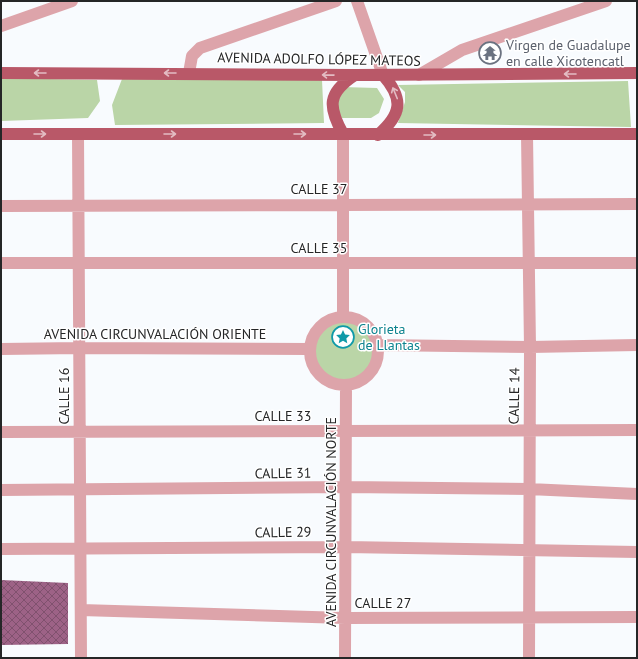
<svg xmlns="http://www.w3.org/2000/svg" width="638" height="659" font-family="'PT Sans',sans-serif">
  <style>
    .park { fill: #bad5a7 }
    .building { fill: url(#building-cross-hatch) }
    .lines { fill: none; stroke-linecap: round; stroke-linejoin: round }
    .minor { stroke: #dda4aa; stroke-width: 12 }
    .major { stroke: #b95868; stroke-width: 12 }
    .oneway { stroke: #e3bcc3 }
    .labels { text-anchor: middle; stroke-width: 3; stroke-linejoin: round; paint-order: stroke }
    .worship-label { font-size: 14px; fill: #5b616d; stroke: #fff; text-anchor: start }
    .street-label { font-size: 14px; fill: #252627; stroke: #fff }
    .culture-label { font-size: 14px; fill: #0d838f; stroke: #fff; text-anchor: start }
  </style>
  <defs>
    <pattern id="building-cross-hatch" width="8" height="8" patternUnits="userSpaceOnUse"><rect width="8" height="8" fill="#9d6286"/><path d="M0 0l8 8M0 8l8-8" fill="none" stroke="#80516e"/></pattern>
  </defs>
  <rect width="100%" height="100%" fill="#f8fbfe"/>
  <path class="park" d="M1,78L97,80L100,101L88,118L1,121Z
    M122,79L322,80L324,123L115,125L112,105Z
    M628,81L631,127L398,123L405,102V92L398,85Z
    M342,87L377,88L384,99L379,113L371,118H342L333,111Z
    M314 349a32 32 0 1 1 64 0a32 32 0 1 1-64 0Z"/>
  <path class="building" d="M1,580L68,583V644L1,645Z"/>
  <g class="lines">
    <path class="minor" d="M357,1L383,75
      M1,26L72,1
      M189,73L192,56L200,48L336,1
      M419,75L462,50L606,1
      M78,134L81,658
      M527,135L530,347L529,658
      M1,206L637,204
      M1,263H637
      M343,317V134
      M310 351a34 34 0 1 1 68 0a34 34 0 1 1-68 0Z
      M377,345L530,347L637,345
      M1,349L79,348L310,349
      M1,432L637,430
      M1,490L346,487L529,489L637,494
      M1,549L346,547L637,552
      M81,610L345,618L637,617
      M345,658L346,385"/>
    <path class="major" d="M1,73L355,75L637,73
      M1,134H637
      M343,134C328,107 327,93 355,75
      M378,135C402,114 404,99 383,75"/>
  </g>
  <defs><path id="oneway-shaft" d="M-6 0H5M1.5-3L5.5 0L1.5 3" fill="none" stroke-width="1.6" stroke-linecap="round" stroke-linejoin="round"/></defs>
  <g class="oneway">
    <use href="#oneway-shaft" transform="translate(40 73) rotate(-180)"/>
    <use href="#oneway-shaft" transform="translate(170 73) rotate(-180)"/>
    <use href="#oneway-shaft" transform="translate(570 74) rotate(180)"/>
    <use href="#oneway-shaft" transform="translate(328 75) rotate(-179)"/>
    <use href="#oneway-shaft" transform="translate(395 93) rotate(-112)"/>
    <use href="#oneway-shaft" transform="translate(40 134)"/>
    <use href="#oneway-shaft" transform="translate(170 134)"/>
    <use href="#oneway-shaft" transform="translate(300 134)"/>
    <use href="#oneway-shaft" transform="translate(430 135)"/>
  </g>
  <defs>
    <g id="temple-ring" transform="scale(1.15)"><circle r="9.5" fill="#fff" stroke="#6b7280" stroke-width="1.5"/><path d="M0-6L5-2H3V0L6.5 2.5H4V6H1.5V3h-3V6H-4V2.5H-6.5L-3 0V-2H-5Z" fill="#6b7280"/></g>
    <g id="sight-ring" transform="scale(1.15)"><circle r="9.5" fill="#fff" stroke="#0f9aa8" stroke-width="1.5"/><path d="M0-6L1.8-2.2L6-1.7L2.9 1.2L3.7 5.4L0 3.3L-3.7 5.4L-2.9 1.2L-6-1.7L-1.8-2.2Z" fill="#0f9aa8"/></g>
  </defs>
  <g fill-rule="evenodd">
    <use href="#temple-ring" x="490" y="53"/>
    <use href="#sight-ring" x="343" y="337"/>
  </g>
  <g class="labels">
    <g class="worship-label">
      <text x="506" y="50">Virgen de Guadalupe<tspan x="506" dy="16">en calle Xicotencatl</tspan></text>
    </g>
    <g class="street-label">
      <text transform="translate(319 59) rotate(1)" y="5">AVENIDA ADOLFO LÓPEZ MATEOS</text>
      <text x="319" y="194">CALLE 37</text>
      <text x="319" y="253">CALLE 35</text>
      <text x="155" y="339">AVENIDA CIRCUNVALACIÓN ORIENTE</text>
      <text transform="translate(64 396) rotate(-90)" y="5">CALLE 16</text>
      <text transform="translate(514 396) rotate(-89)" y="5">CALLE 14</text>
      <text x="283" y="421">CALLE 33</text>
      <text transform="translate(283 473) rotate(-1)" y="5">CALLE 31</text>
      <text transform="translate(331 522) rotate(-90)" y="5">AVENIDA CIRCUNVALACIÓN NORTE</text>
      <text transform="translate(283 532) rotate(-1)" y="5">CALLE 29</text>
      <text x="383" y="608">CALLE 27</text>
    </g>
    <g class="culture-label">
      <text x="358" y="334">Glorieta<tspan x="358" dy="16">de Llantas</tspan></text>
    </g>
  </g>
  <rect width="638" height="659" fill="none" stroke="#252627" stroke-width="4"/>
</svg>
